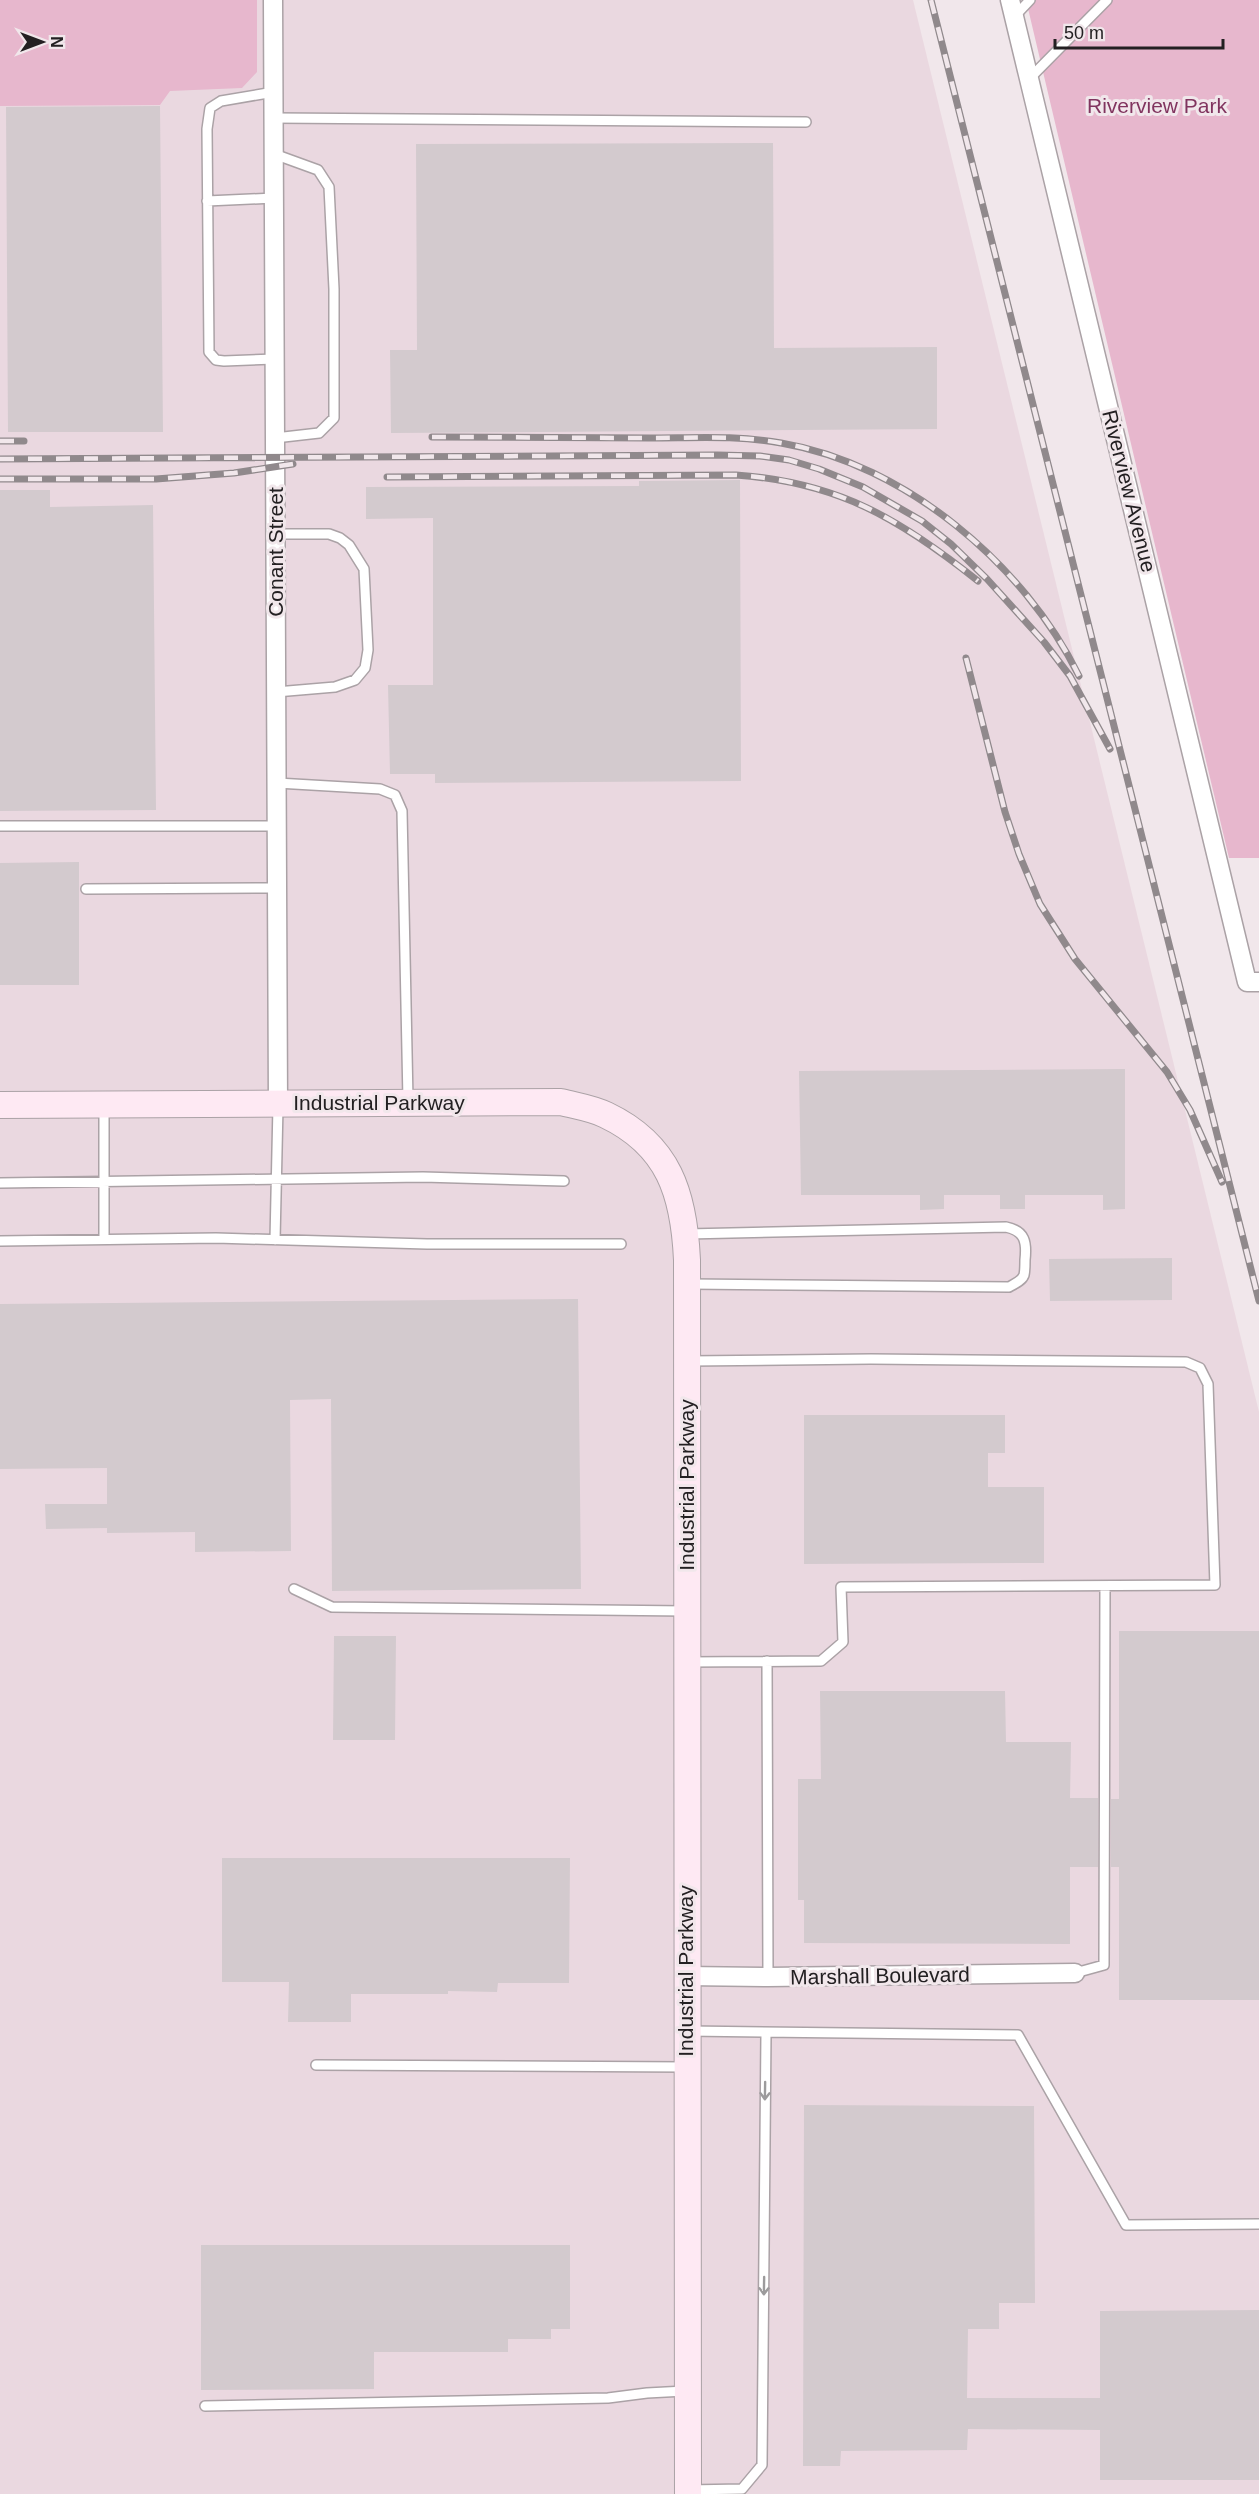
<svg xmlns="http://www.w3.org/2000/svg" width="1259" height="2494" font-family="Helvetica,sans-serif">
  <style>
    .built { fill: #ead8e0 }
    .green { fill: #e7b7cd }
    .building { fill: #d3cace }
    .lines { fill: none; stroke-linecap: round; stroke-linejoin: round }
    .lane-casing { stroke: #aba2a6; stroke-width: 12 }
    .street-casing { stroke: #aba2a6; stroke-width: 21 }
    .secondary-casing { stroke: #aba2a6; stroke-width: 28 }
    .lane { stroke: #fff; stroke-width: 9 }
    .street { stroke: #fff; stroke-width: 18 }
    .secondary { stroke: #fee9f3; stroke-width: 26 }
    .rail-casing { stroke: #90898c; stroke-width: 7 }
    .rail { stroke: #f1e7eb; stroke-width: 4.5; stroke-dasharray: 14; stroke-linecap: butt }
    .oneway { stroke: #9c9b9c }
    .labels { text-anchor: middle; stroke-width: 6; stroke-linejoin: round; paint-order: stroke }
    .park-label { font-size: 21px; fill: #81345f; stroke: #f1e7eb }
    .street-label { font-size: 21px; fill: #232022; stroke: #f1e7eb }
  </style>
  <rect width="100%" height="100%" fill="#f1e7eb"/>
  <path class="built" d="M0,0H913L1259,1412V2494H0Z"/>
  <path class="green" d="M0,0H257V72L242,88L170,91L160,105L0,106Z
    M1026,0H1259V858H1229Z"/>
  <path class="building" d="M160,106L163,432H8L6,107Z
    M773,143L774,348L937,347V429L391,433L390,350H417L416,144Z
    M740,480L741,781L435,783V774H390L388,685H433V518L366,519V487L639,486V481Z
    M0,490H50V507L153,505L156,810L0,811Z
    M79,862V985H0V863Z
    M1125,1069V1209L1103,1210V1195H1025V1209H1000V1195H944V1209L920,1210V1195H801L799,1071Z
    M1172,1258V1300L1050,1301L1049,1259Z
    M578,1299L581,1589L332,1591L331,1399L290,1400L291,1551L195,1552V1532L107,1533V1528L46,1529L45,1504H107V1468L0,1469V1304Z
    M804,1415H1005V1453H988V1487H1044V1563L804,1564Z
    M1119,1631H1259V2000H1119V1867H1111V1799H1119Z
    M334,1636H396L395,1740H333Z
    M820,1691H1005L1006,1742H1071L1070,1798H1098V1867H1070V1944L804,1943V1900H798V1779H821Z
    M222,1858H570L569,1983H498L497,1992L448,1991V1994H351V2022H288L289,1982H222Z
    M804,2105L1034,2106L1035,2303H999V2329H968L967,2398H1100V2311L1259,2310V2480H1100V2430L968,2429L967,2450L841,2451L840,2466H803Z
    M201,2245H570V2329H551V2339H508V2352H374V2389L201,2390Z"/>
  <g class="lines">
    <g class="lane-casing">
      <path id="lane" d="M1014,17L1030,0
        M1029,79L1107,0
        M274,92L221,101L210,108L207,129L209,352L216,360L224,361L275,359
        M274,118L806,122
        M274,154L318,170L329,187L334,289V418L319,433L275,438
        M207,201L274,198
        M276,534H329L340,538L349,545L364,569L368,650L365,668L355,680L335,687L276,692
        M277,783L380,789L395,795L402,811L408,1100
        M0,826H277
        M86,889L277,888
        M104,1107V1239
        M0,1183L423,1177L564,1181
        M687,1234L1006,1227C1025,1231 1027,1242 1025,1260C1025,1264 1025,1271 1024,1275C1022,1281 1014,1284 1009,1287L690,1284
        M275,1240L278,1106
        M0,1241L216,1238L427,1244H621
        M294,1589L332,1607L686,1611
        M767,1661L768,1977
        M688,1662L821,1661L843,1642L841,1587L1215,1585L1208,1384L1200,1368L1186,1362L871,1359L689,1361
        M1075,1973L1104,1965L1105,1586
        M688,2031L1018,2035L1126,2225L1259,2224
        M316,2065L686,2067
        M205,2406L608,2398L647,2393L685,2391
        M688,2490L742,2489L762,2465L766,2033"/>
    </g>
    <g class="street-casing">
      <path id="street" d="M273,0L278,1104
        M1010,0L1247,982H1259
        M686,1976L768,1977L1075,1973"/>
    </g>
    <g class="secondary-casing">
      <path id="secondary" d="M0,1105L561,1102C576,1106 592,1108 606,1115C669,1145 684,1194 687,1260L688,2494"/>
    </g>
    <use href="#lane" class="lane"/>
    <use href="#street" class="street"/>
    <use href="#secondary" class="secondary"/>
    <g class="rail-casing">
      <path id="rail" d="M931,0L1259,1301
        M432,437C504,437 577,438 650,438C693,438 738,435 781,443C905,464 1024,564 1079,676
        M0,441H24
        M0,459L717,455L760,456L789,460L819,469L863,487L922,521L951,544L987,579L1044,642L1070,676L1110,749
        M387,477L736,475C838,482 900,519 978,581
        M0,479H156L234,473L293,464
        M966,658L1005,812L1019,854L1040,904L1075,959L1167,1072L1190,1110L1222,1182"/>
    </g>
    <use href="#rail" class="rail"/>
  </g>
  <defs><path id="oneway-shaft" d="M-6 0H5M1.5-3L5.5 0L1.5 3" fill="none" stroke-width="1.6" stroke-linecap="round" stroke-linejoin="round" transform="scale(1.5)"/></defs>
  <g class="oneway">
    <use href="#oneway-shaft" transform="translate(765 2091) rotate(91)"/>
    <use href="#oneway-shaft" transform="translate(764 2286) rotate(91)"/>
  </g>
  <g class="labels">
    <g class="park-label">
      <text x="1157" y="113">Riverview Park</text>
    </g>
    <g class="street-label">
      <text transform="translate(1129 491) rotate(76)" y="7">Riverview Avenue</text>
      <text transform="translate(276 552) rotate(-90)" y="7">Conant Street</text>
      <text x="379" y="1110">Industrial Parkway</text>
      <text transform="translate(687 1485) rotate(-90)" y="7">Industrial Parkway</text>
      <text transform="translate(686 1971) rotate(-90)" y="7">Industrial Parkway</text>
      <text transform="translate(880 1976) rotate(-1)" y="7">Marshall Boulevard</text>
    </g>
  </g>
  <g transform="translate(42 42) rotate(90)" stroke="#f1e7eb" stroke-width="4.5" paint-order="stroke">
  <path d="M0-4.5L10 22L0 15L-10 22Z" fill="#232022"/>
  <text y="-9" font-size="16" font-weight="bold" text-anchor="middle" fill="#232022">N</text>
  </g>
  <path d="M1055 39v9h168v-9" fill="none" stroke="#232022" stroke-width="3"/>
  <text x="1064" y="39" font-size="18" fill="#232022" stroke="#f1e7eb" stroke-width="4.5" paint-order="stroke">50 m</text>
</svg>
